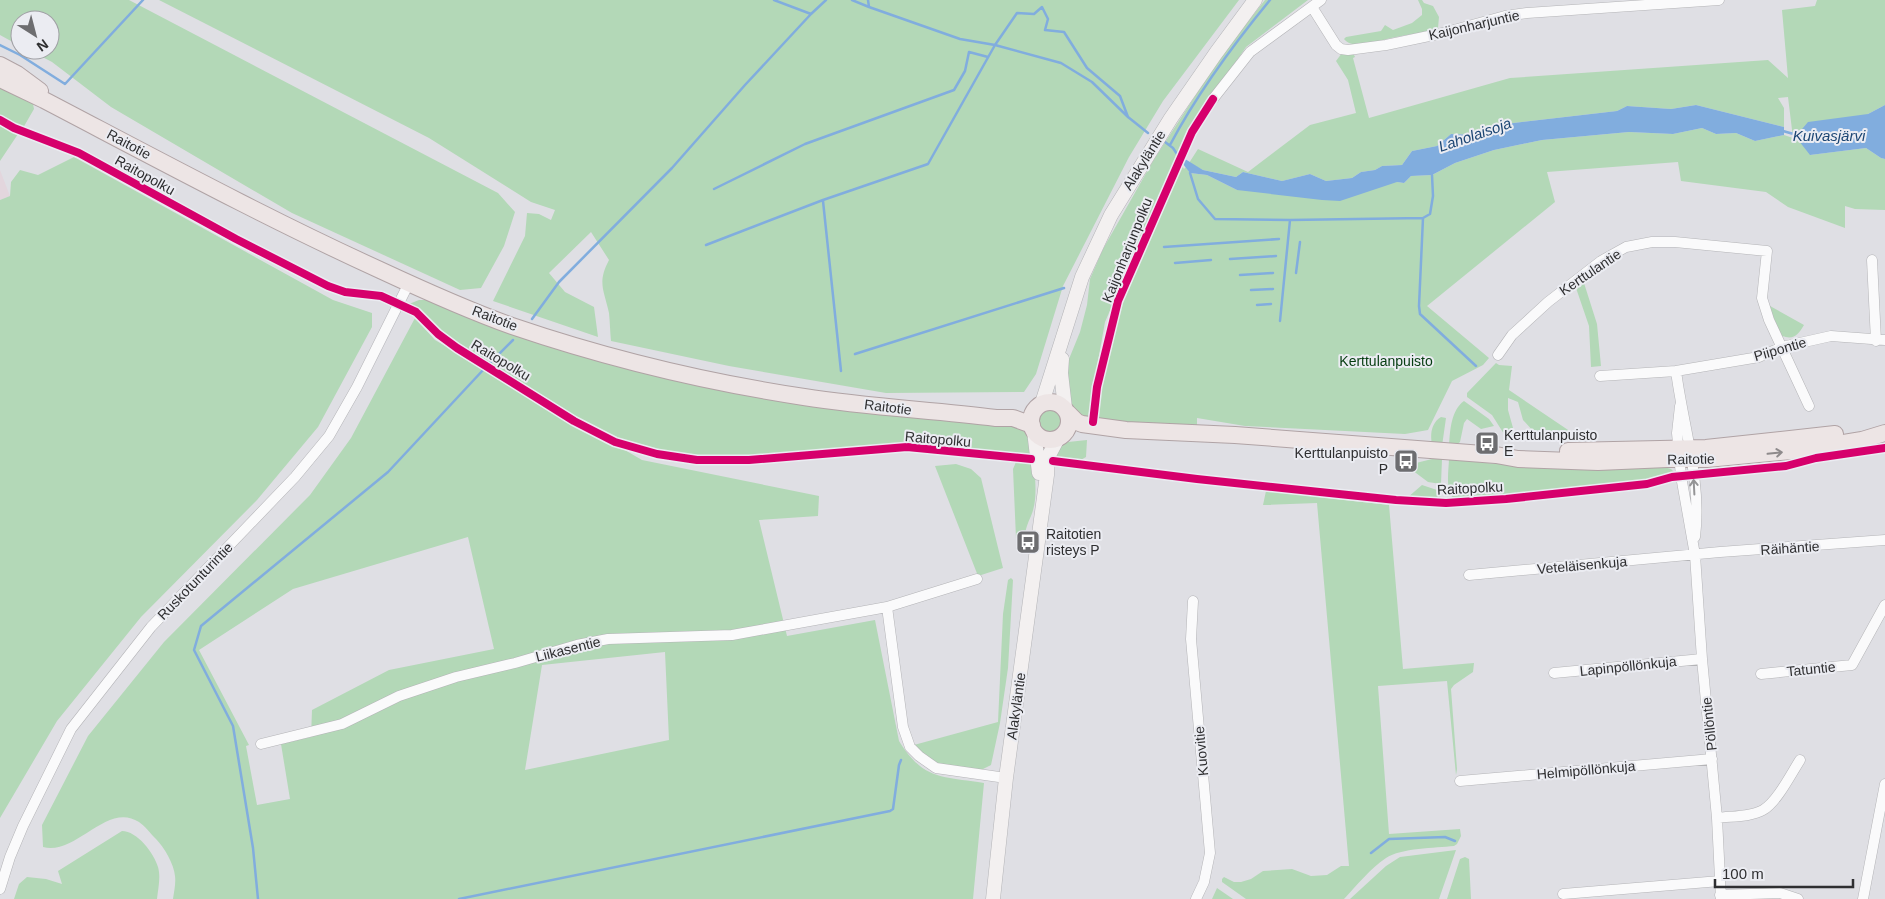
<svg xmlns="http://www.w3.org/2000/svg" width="1885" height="899" font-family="Helvetica,sans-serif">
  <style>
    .commercial { fill: #e3d6dd }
    .green { fill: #b3d8b7; fill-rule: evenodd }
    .water { fill: #81adde }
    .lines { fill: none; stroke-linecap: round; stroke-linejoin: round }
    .stream { stroke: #81adde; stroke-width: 2.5 }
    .street-casing { stroke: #b4b4b7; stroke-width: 11 }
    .secondary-casing { stroke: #b4b4b7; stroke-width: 15 }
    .primary-casing { stroke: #b0a3a5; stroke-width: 18 }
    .street { stroke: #fafafb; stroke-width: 10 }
    .secondary { stroke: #f3f0f0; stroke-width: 14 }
    .primary { stroke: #ede5e5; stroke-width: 16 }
    .cycleway-casing { stroke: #ebecf2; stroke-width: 11 }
    .cycleway { stroke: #d6006c; stroke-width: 8 }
    .oneway { stroke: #8e8a8b }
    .oneway2 { stroke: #949496 }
    .labels { text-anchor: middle; stroke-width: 4; stroke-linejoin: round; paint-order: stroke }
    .street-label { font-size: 14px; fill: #2f2f31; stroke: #ebecf2 }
    .park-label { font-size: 14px; fill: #053c10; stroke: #ebecf2 }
    .poi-label { font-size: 14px; fill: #2f2f31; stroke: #ebecf2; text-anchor: start }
    .water-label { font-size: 15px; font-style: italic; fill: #1b4573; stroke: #ebecf2 }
  </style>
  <rect width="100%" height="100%" fill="#dfdfe4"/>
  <path class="commercial" d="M0,170L10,196L0,200Z"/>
  <path class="green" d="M0,0H129L498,193L515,212L504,246L481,288L460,290L292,213L111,107L52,62L29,50H50V20H20V46L0,35Z
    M159,0H1239L1163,101L1129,157L1063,286L1036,374L1024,392L886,393L729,366L611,341C610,332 610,322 609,313C604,290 597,283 609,260L591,232L549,273L565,292L594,307L598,337L493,301L525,236L527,213L539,214L551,220L555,210L531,202L429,138Z
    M1265,0H1308L1246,47L1187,134L1105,322L1088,417L1081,416L1073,407L1066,392L1069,359L1080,332L1087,305L1090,279L1103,249L1153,161L1221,56Z
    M1418,0H1422L1424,3L1433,6L1439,17L1438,28C1424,33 1410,34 1396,37C1382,39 1355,52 1344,39L1346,37L1381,31L1385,25L1393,30L1412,23L1422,15V9Z
    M1817,0H1885V105L1868,114L1810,155L1866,148L1881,158L1885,159V210L1855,209L1845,206V228L1788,207L1766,192L1681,181L1678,162L1547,172L1555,202L1427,306L1489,358L1483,365L1452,381L1428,430L1405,434L1245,426L1197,418V427L1098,420C1102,329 1144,245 1180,162L1184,169L1186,167L1190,173L1207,175L1237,190L1397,182L1404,183L1411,176L1432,175L1455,163L1494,150L1542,140L1629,132L1673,134L1702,128L1716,134L1736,133L1755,141L1784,135L1793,138L1788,97L1778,98L1784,108V127L1696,105L1671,109L1627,106L1617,111L1497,125L1475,135L1451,134L1437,146L1412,151L1402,165L1382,166L1375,170L1361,172L1352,178L1326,181L1310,174L1282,181L1243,172L1236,177L1203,170L1189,163L1198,149L1248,172L1310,125L1356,113L1348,80L1336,61L1342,53H1353L1355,57L1353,58L1369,118L1510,78L1768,60L1788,78L1782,10L1815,6Z
    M0,86L33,104L34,109L23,128L18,127L0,116Z
    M0,123L18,134L0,161Z
    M74,157L333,300L372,313V327L318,427L257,500L141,617L57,721L0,818V200L10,196L11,182L20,170L38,175Z
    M1584,283L1597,324L1601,366L1591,367L1589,326L1576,288Z
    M419,300H429L598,360L1023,426L1031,440L1033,455L916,442L749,458L698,457L658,451L617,438L595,428L446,338L424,314L409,304Z
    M1770,306L1804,325C1798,335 1794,340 1782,336L1769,309Z
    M415,318L435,340L642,460L819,496L818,516L759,520L787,636L875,620L899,741C924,781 942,776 984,783L973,899H173C174,892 176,883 175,876C174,864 164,847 156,839C150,833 145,826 139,822C107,801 76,856 43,847L42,825L88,736L164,642L310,495L351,438ZM468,537L494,649L389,670L312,710L311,737L281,744L290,799L257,805L246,746L249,745L199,650L293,589ZM665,652L669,740L525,770L542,665Z
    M1496,363L1499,365L1512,366L1509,390L1577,436H1561L1546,430L1534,432L1523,420L1518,402L1508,398V410L1515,435L1504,434L1492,415L1467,397V393Z
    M1464,401L1489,419L1494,426L1481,429L1467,419L1464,423L1460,442L1456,445L1449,446C1450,431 1451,410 1464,401Z
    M1037 422a13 13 0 1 1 26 0a13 13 0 1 1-26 0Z
    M1441,417L1446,418L1442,446L1432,445C1430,435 1431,423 1441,417Z
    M1087,440L1086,457L1079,461L1054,457L1059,447L1068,442Z
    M1449,458C1466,460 1482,463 1499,464C1552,469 1607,466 1661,466L1671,469L1676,474L1645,482L1456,500C1444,493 1449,470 1449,458Z
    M1432,459H1442L1441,484L1428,482L1404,464H1412Z
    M1016,462L1034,463C1035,479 1038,500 1031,516C1027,525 1026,528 1024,539L1016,538L1013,469Z
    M956,464L971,469L981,478L1003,568L978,576L935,466Z
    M1422,485L1440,491L1441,496L1437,499L1407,498Z
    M1266,491L1389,505L1403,669L1474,663L1473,672L1454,685L1451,689L1457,769L1456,775L1447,681L1378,686L1389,834L1460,829L1461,836L1457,844L1454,846C1435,848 1401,848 1386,858C1370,869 1357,885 1344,899H1246L1222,882V879L1224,877L1234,882H1241L1251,879L1263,871L1292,869L1311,876L1327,875L1341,866H1349L1317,503L1263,505Z
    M1011,578L1013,580L1008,668L1000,723L991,765L981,770L940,764L930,759L914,745L998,722L1003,614L1008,580Z
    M122,831C137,831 154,853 158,867C161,877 158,889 157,899H14L19,884L27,877L46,879L62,884L58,871Z
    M1456,850L1439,899H1350L1386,866L1400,857Z
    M1465,857L1469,859L1471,899H1447L1460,859Z
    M1217,888L1233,899H1212Z"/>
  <path class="water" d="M1696,105L1784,127V135L1755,141L1736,133L1716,134L1702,128L1673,134L1629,132L1542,140L1494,150L1455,163L1432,175L1411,176L1404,183L1397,182L1340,201L1322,200L1237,190L1207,175L1190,173L1183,164L1185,159L1203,170L1236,177L1243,172L1282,181L1310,174L1326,181L1352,178L1361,172L1375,170L1382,166L1402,165L1412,151L1437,146L1451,134L1475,135L1497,125L1617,111L1627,106L1671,109Z
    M1885,105V159L1881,158L1866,148L1810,155L1799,141L1797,135L1808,122L1868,114Z"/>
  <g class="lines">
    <path class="stream" d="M774,0L811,14L826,0
      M852,0L869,7
      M868,0L869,7L960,39L995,45L1061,63L1092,82L1128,117L1148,133
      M0,45L20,55L65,84L143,0
      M1783,131L1797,135
      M1165,142L1173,148L1177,154
      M1170,145C1197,94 1233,45 1270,0
      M1190,173L1198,199L1215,219L1290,220L1423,218L1430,214L1433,196L1432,175
      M714,189L805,144L954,90L965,71L969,52L988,57
      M823,201L841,371
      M1423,218L1419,306L1420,314L1476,366
      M706,245L823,200L928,164L995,45L1017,13L1034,14L1042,7L1048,19L1045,30L1064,32L1087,68L1120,96L1128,117
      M1164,247L1279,239
      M1230,259L1276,256
      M1175,263L1211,260
      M1296,273L1300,242
      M1240,275L1273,273
      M1251,290L1273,289
      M1257,305L1271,304
      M532,319L559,282L672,168L745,85L811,14
      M1280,321L1290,220
      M855,354L1064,288
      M490,363L513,340
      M1371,853L1389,839L1445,837L1455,841
      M258,899L253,848L233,726L194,650L201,626L388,472L484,369
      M459,899L890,811L893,809L899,765L901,760"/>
    <g class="street-casing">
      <path id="street" d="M1312,7L1336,45L1341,49L1348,50L1386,45L1443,33L1505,16L1527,13L1719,0
        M1213,99L1250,52L1321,0
        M1872,260L1876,341
        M1498,355L1512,335L1548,302L1601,261L1626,247L1652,242H1675L1767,251L1762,298L1769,320L1809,406
        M1600,376L1676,371
        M1680,406L1677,433L1681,476L1695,555L1702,659L1717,818L1721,899
        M1695,537C1702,481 1683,426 1676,371L1759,357L1782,347L1831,336L1885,340
        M1469,575L1720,552L1885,540
        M1193,601L1191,639L1210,853L1204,882L1196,899
        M887,607L977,579
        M1554,673L1702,659
        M1761,674L1852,665L1885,605
        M261,744L342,724L399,696L456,677L515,663L577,645L608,639L732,635L887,607L903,727L910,747L919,756L936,768L1006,778
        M1460,781L1712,759
        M1717,818C1732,816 1751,817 1763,810C1777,802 1791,774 1800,760
        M0,889L10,857L23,826L71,729L151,627L295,477L329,436L357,387L409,283
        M1563,894L1720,881
        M1720,895L1780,893L1798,899
        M1863,899L1885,784"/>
    </g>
    <g class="secondary-casing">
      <path id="secondary" d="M1062,359L1061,373L1065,408
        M1042,403L1082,277L1111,215L1171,118L1216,53L1255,0
        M1034,431L1039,473
        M993,899L1006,778L1047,475L1048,457L1058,438"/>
    </g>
    <g class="primary-casing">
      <path id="primary" d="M0,65L17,74L40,91
        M0,79L44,100C155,158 266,218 380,270C423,290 467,310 512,326C606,358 705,382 804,397C867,407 932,410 996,418H1013L1032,425
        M1031 421a19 19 0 1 1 38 0a19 19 0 1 1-38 0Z
        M1068,413L1077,422L1082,424L1126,430L1235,435L1496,455L1518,459L1598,462L1667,459H1707L1801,450L1862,440L1885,433
        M1568,451L1706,448L1835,434"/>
    </g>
    <use href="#street" class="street"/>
    <use href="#secondary" class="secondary"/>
    <use href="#primary" class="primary"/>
    <g class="cycleway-casing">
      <path id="cycleway" d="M0,120L14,128L79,153L236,239L328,286L345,292L381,296L416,312L438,334L457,348L574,421L615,442L657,454L697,460H749L907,447L1031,459
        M1093,422L1097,387L1118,301L1192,132L1213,99
        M1053,461L1197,479L1396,500L1446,503L1506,499L1647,484L1672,477L1786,466L1816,458L1885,448"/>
    </g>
    <use href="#cycleway" class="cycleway"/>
  </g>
  <defs><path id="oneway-shaft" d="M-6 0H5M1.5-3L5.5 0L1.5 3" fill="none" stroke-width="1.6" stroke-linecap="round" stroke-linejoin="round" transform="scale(1.25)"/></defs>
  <use class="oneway" href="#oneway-shaft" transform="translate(1775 453) rotate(-6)"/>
  <use class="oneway2" href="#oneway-shaft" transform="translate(1694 487) rotate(-93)"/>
  <defs>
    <g id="bus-square" transform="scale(1.25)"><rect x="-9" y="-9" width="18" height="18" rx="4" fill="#6d6d70" stroke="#ebecf2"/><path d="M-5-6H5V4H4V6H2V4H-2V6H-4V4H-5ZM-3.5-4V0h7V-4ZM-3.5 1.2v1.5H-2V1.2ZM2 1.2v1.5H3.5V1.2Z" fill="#fff"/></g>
  </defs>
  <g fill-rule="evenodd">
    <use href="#bus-square" x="1487" y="443"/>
    <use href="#bus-square" x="1406" y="461"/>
    <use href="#bus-square" x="1028" y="542"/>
  </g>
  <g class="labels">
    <g class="street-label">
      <text transform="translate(1474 25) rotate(-13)" y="5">Kaijonharjuntie</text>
      <text transform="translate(129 144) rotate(28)" y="5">Raitotie</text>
      <text transform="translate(1144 160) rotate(-58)" y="5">Alakyläntie</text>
      <text transform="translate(145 175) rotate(29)" y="5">Raitopolku</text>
      <text transform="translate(1127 250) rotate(-68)" y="5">Kaijonharjunpolku</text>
      <text transform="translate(1590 272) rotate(-34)" y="5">Kerttulantie</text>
      <text transform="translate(495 318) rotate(21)" y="5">Raitotie</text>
      <text transform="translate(1780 349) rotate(-16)" y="5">Piipontie</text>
      <text transform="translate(501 360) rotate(31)" y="5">Raitopolku</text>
      <text transform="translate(888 407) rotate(7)" y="5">Raitotie</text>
      <text transform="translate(938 439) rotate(5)" y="5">Raitopolku</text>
      <text transform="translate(1691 459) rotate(-1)" y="5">Raitotie</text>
      <text transform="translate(1470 488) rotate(-3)" y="5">Raitopolku</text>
      <text transform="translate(1790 548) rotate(-4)" y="5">Räihäntie</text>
      <text transform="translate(1582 565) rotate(-5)" y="5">Veteläisenkuja</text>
      <text transform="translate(195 581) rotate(-46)" y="5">Ruskotunturintie</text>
      <text transform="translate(568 649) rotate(-14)" y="5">Liikasentie</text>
      <text transform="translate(1628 666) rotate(-6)" y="5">Lapinpöllönkuja</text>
      <text transform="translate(1811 669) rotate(-6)" y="5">Tatuntie</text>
      <text transform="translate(1016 706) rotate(-82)" y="5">Alakyläntie</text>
      <text transform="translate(1709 724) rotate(-96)" y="5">Pöllöntie</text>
      <text transform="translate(1201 751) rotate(-95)" y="5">Kuovitie</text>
      <text transform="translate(1586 770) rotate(-5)" y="5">Helmipöllönkuja</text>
    </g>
    <g class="park-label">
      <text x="1386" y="366">Kerttulanpuisto</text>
    </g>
    <g class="poi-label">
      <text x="1504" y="440">Kerttulanpuisto<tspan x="1504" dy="16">E</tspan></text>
      <text x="1388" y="458" text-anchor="end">Kerttulanpuisto<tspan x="1388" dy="16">P</tspan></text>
      <text x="1046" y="539">Raitotien<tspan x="1046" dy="16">risteys P</tspan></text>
    </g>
    <g class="water-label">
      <text transform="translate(1475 135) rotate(-19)" y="5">Laholaisoja</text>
      <text x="1829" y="141">Kuivasjärvi</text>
    </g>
  </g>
  <g transform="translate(35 35) rotate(144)"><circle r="24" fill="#ebecf2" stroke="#a0a0a5"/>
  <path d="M0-4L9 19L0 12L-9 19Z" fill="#6d6d70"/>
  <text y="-8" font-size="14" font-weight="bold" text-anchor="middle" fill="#2f2f31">N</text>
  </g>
  <path d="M1715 879v8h138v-8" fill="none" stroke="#2f2f31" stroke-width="2.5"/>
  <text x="1722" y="879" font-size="15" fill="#2f2f31" stroke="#ebecf2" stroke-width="4" paint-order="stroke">100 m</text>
</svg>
